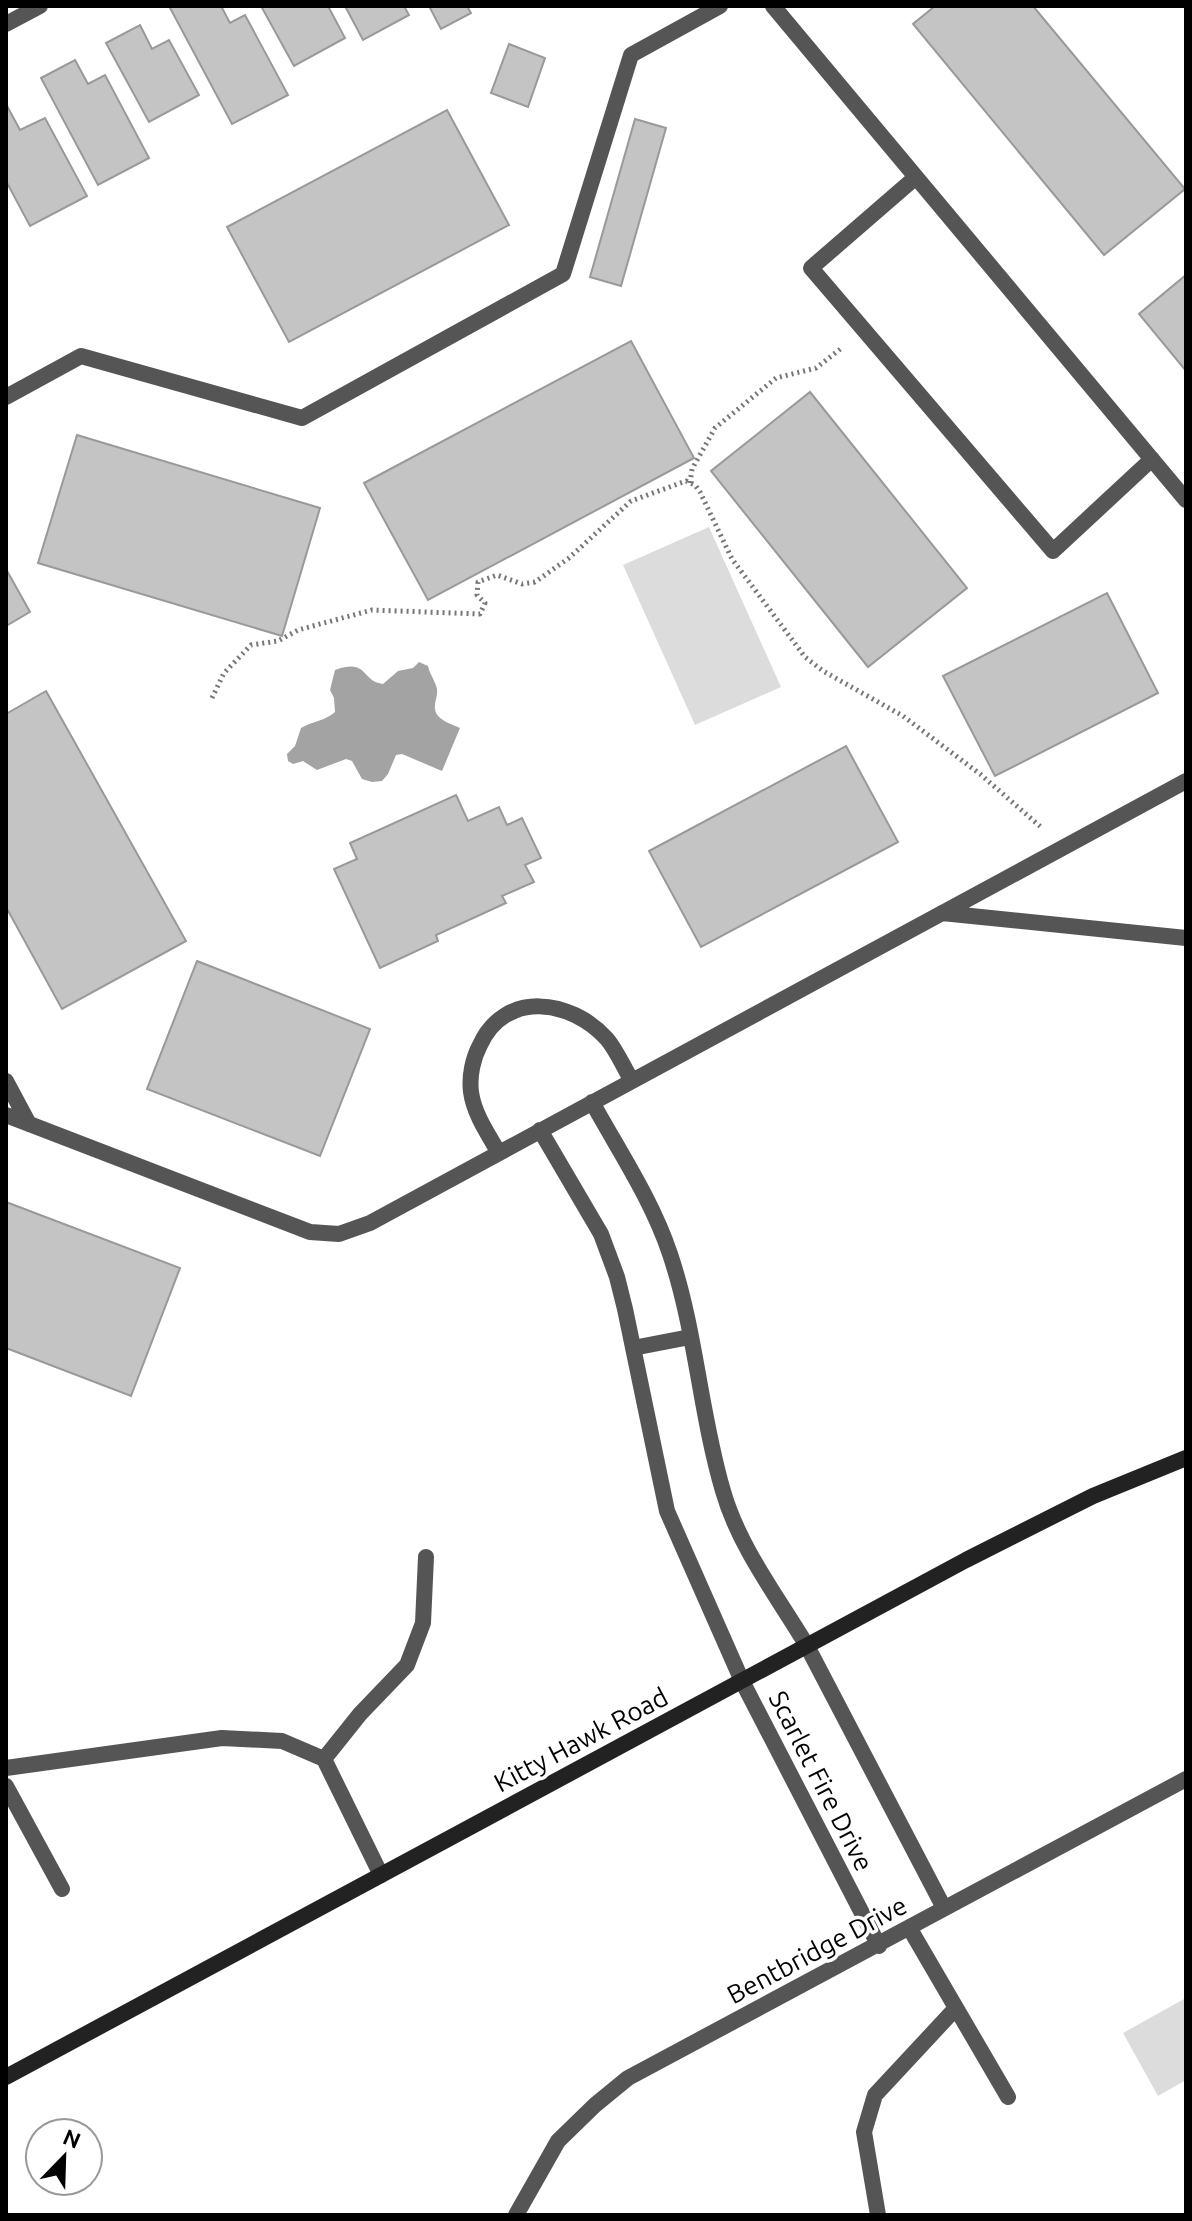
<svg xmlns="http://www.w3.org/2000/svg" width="1192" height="2221" font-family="Ubuntu,sans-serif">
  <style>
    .green { fill: #dcdcdc }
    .water { fill: #a3a3a3 }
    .building { fill: #c4c4c4; stroke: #999; stroke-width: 2 }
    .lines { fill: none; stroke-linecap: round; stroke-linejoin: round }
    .path { stroke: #777; stroke-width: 5; stroke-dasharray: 2 4; stroke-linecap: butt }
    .service { stroke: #555; stroke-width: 16 }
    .minor { stroke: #555; stroke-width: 16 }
    .secondary { stroke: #222; stroke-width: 16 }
    .labels { text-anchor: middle; stroke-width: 7; stroke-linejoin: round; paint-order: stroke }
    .street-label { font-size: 26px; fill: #000; stroke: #fff }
  </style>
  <rect width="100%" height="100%" fill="#fff"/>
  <path class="green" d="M709,527L781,687L695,725L623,565Z
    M1184,1999L1186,2080L1158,2096L1123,2033Z"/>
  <path class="water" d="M419,662L428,666C430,675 435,680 437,689C438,696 434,703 435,709C436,720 452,724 460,728L442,771L402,754L396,755L388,774L382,781L372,782L362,779L352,761L346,759L317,770L303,761L293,764L288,761L287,754L295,746L301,728C313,721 325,721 335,712L334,698L330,690L335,670C369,658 360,681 383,684L398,671L413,668Z"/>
  <path class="building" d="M169,6H221L230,23L245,15L288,95L232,124Z
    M261,6H328L345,38L294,66Z
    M345,6H404L409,15L363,40Z
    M429,6H467L471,13L441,29Z
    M935,6H1033L1185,189L1104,255L913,24Z
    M140,25L152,49L169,40L199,95L149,122L106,43Z
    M509,44L545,58L528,107L491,93Z
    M75,60L88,84L105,75L149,158L98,185L41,78Z
    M6,104L20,130L45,118L87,196L30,226L6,181Z
    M447,110L509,225L289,342L227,227Z
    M635,119L666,128L621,286L590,277Z
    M1186,275V371L1139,314Z
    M631,341L694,458L428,600L364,483Z
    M810,392L967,588L868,667L711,471Z
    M77,435L320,508L282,636L38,563Z
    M6,569L30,612L6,626Z
    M1107,593L1158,693L995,776L943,676Z
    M46,691L186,941L62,1009L6,907V714Z
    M846,746L898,842L701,947L649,851Z
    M456,795L468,821L499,807L507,825L522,818L541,858L525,865L534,882L502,896L506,903L436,935L438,941L380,968L334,869L357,859L350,843Z
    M197,961L370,1029L320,1156L147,1089Z
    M6,1202L180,1268L131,1396L6,1348Z"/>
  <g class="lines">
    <path class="path" d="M690,483L692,469L715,428L776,378L816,368L843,347
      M212,698L224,673L251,645L278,641L298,630L372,610L480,614L485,603L477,595L478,582L497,575L522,584L535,582L569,558L631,501L686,481L695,485L700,492L732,559L805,657L823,671L903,716L980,774L1042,828"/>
    <path class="service" d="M773,6L1186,500
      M916,177L811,268L1053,551L1152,459
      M6,397L81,356L302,418L563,274L631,55L720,6
      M942,913L1186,938
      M6,1081L29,1124
      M592,1102C619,1151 652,1200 670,1254C696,1331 700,1413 723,1491C739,1547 777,1596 807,1646
      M6,1115L310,1232L339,1234L370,1223L1186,781
      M540,1130L601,1234L617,1277L625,1309L667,1511L742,1681
      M499,1153C488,1134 474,1114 471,1092C469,1076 473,1058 480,1045C505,990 571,999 607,1039C617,1051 624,1068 632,1081
      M633,1348L690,1337
      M324,1759L360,1714L407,1665L423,1623L426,1557
      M6,1768L222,1738L282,1741L324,1759L381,1875
      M6,1786L62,1889
      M910,1929L1008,2097
      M878,2215L864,2132L875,2095L956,2008"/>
    <path class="minor" d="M6,24L40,6
      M807,1646L944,1908
      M742,1681L879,1946
      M516,2215L558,2141L595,2105L628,2078L1186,1779"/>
    <path class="secondary" d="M6,2077L966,1560L1093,1496L1186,1458"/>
  </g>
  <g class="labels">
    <g class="street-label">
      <text transform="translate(581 1740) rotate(-28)" y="9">Kitty Hawk Road</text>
      <text transform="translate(821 1781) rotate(63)" y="9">Scarlet Fire Drive</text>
      <text transform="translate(817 1950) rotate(-28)" y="9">Bentbridge Drive</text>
    </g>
  </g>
  <rect width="1192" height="2221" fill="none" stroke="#000000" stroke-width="16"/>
  <g transform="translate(64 2157) rotate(23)"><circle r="38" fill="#ffffff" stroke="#999999" stroke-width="2"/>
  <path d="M0-6L14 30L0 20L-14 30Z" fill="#000000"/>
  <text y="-12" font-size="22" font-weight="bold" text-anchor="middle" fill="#000000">N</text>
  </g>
</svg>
